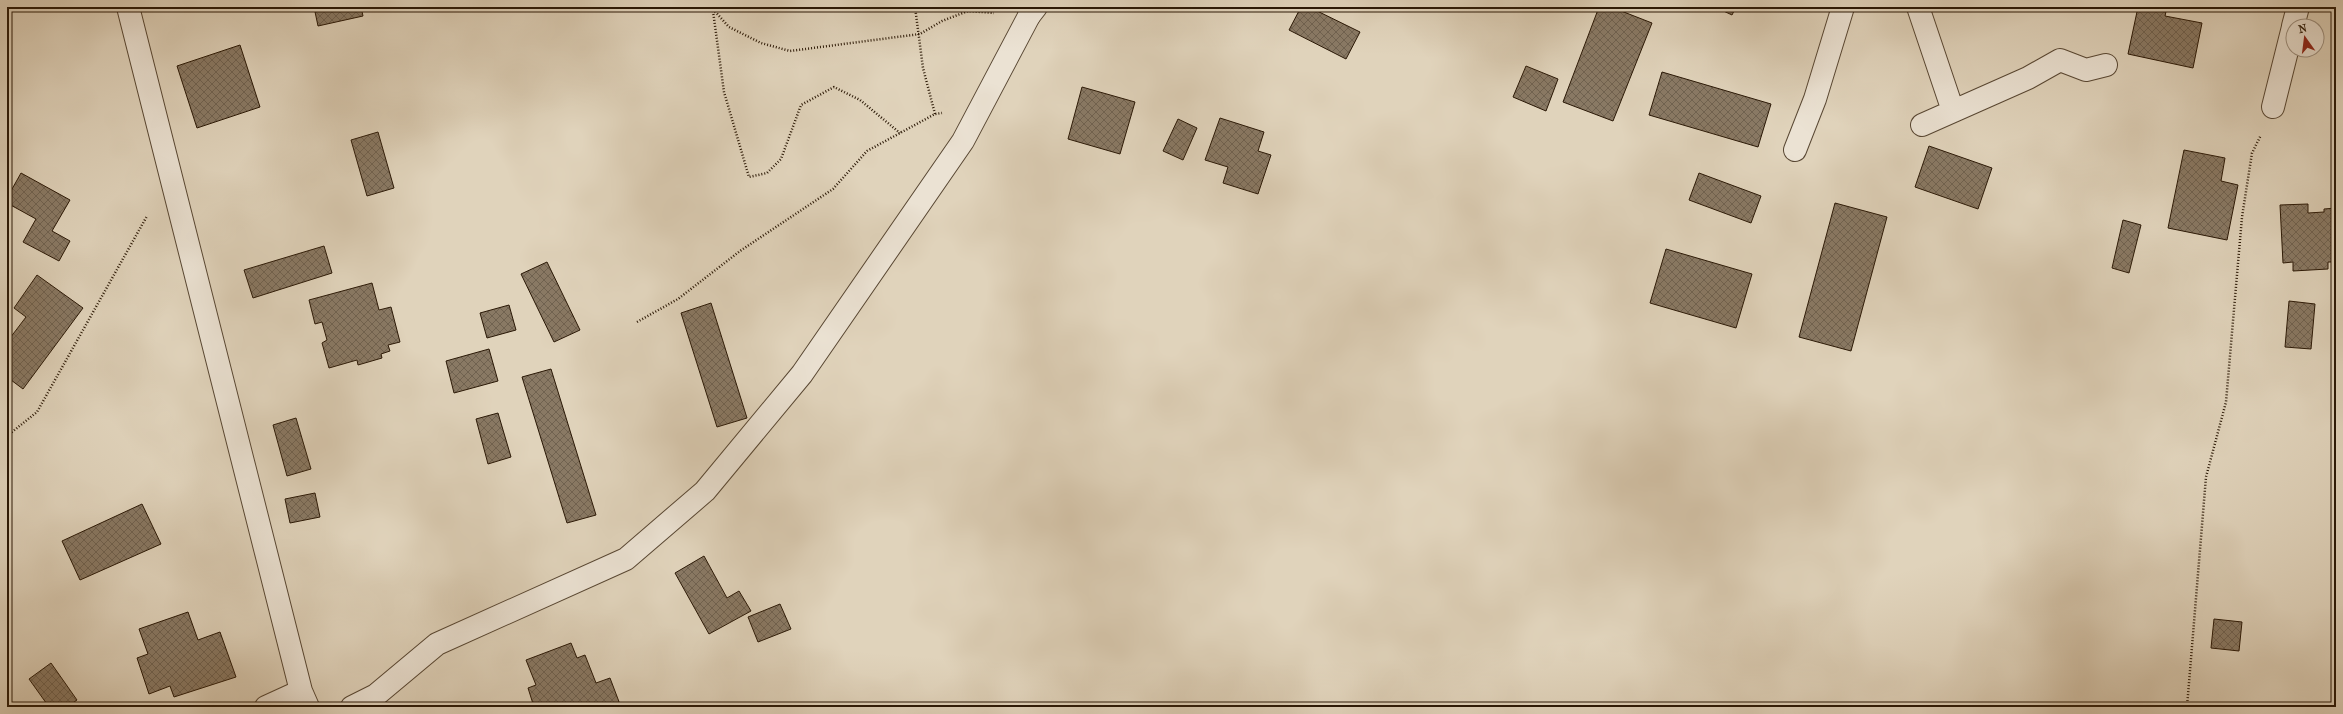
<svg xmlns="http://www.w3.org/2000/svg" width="2343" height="714" font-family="'IM FELL French Canon',serif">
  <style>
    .building { fill: url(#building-cross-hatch); stroke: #2a1806 }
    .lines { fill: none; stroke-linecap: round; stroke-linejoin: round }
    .lane-casing { stroke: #584733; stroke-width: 24 }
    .street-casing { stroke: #584733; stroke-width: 24 }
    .path { stroke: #2a1806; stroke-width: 2.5; stroke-dasharray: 1 2; stroke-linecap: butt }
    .lane { stroke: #ebe2d3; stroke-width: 22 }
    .street { stroke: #ebe2d3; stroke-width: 22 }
  </style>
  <defs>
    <pattern id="building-cross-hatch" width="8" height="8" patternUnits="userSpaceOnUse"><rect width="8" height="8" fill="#897964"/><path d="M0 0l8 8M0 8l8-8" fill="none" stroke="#706250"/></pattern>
  </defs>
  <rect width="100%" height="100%" fill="#e0d3bb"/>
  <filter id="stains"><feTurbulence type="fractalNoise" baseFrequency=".005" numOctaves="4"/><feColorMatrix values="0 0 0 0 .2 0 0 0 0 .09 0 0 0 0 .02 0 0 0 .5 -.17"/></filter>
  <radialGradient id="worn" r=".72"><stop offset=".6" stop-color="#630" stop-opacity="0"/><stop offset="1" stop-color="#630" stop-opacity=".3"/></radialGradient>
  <path class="building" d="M314,7H361L363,16L318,26Z
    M574,7H594L575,11Z
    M1301,7H1309L1360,32L1346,59L1289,30Z
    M1599,7H1611L1652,23L1613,121L1563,102Z
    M1715,7H1736L1732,15Z
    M2138,7H2167L2165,16L2202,23L2193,68L2128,54Z
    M240,45L260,107L197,128L177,66Z
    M1526,66L1558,79L1546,111L1513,97Z
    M1662,72L1771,104L1758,147L1649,115Z
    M1082,87L1135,102L1120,154L1068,139Z
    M1220,118L1264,132L1258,151L1271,155L1258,194L1223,183L1228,167L1205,160Z
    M1178,119L1197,128L1183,160L1163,151Z
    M378,132L394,188L367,196L351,140Z
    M1929,146L1992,168L1978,209L1915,187Z
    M2184,150L2225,158L2221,181L2238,185L2227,240L2168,228Z
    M21,173L70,200L52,231L70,241L59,261L23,242L36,219L7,203V198Z
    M1699,173L1761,196L1751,223L1689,200Z
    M1835,203L1887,217L1851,351L1799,337Z
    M2308,204V213L2324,212V209L2336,208V262H2328V269L2293,271V262L2283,263L2280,205Z
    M2123,220L2141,225L2129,273L2112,268Z
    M324,246L332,273L253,298L244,270Z
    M1666,249L1752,274L1736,328L1650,303Z
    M547,262L580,330L554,342L521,274Z
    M37,275L83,308L23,389L11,380L7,387V342L26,317L14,308Z
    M372,283L379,310L391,307L400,342L388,345L390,351L381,354L382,358L358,365L357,360L329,368L322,343L327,340L322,322L315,324L309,300Z
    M2289,301L2315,304L2311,349L2285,347Z
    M711,303L747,418L717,427L681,313Z
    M509,305L516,330L487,338L480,313Z
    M489,349L498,381L454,393L446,361Z
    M551,369L596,515L567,523L522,377Z
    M498,413L511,457L488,464L476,419Z
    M296,418L311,469L287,476L273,425Z
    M315,493L320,517L290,523L285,499Z
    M142,504L161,544L80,580L62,541Z
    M704,556L727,598L739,591L751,611L709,634L675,573Z
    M780,604L791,629L758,642L748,617Z
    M188,612L198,640L220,632L236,677L174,697L170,686L149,694L137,658L148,654L139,629Z
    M2214,619L2242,622L2239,651L2211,648Z
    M571,643L577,658L585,655L596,683L610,678L621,707H534L528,688L536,685L526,660Z
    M51,663L77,700L67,707H49L29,679Z"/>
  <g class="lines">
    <g class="lane-casing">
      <path id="lane" d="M128,7L301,691L308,707
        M266,707L301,691
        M352,707L376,695L437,644L626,559L705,491L802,374L963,141L1029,16"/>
    </g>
    <g class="street-casing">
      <path id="street" d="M1918,7L1953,111
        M1029,16L1036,7
        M2293,26L2298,7
        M2273,107L2293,27
        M1922,125L2028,78L2060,60L2086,70L2106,65
        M1795,150L1815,99L1843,7"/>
    </g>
    <path class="path" d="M711,7L729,27L761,43L790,51L920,34L942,21L968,11L994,13
      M915,7L923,68L935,114
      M713,11L724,92L749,177L767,173L781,159L801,105L834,87L860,100L900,133
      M637,322L678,299L740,251L833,189L867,151L935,114L942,113
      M7,436L37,412L147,216
      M2187,707L2206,477L2226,402L2242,217L2252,153L2261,135"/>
    <use href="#lane" class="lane"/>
    <use href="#street" class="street"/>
  </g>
  <rect width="2343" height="714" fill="none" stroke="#e0d3bb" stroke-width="24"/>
  <rect x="8" y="8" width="2327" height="698" fill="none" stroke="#2a1806" stroke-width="2"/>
  <rect x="12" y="12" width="2319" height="690" fill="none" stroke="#2a1806"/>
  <g transform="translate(2305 38) rotate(346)"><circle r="19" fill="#ebe2d3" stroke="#9e9181"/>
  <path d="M0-3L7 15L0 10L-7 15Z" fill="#8f2418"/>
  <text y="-6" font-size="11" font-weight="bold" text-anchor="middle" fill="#2a1806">N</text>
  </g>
  <rect width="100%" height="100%" filter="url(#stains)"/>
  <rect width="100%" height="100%" fill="url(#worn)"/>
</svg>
